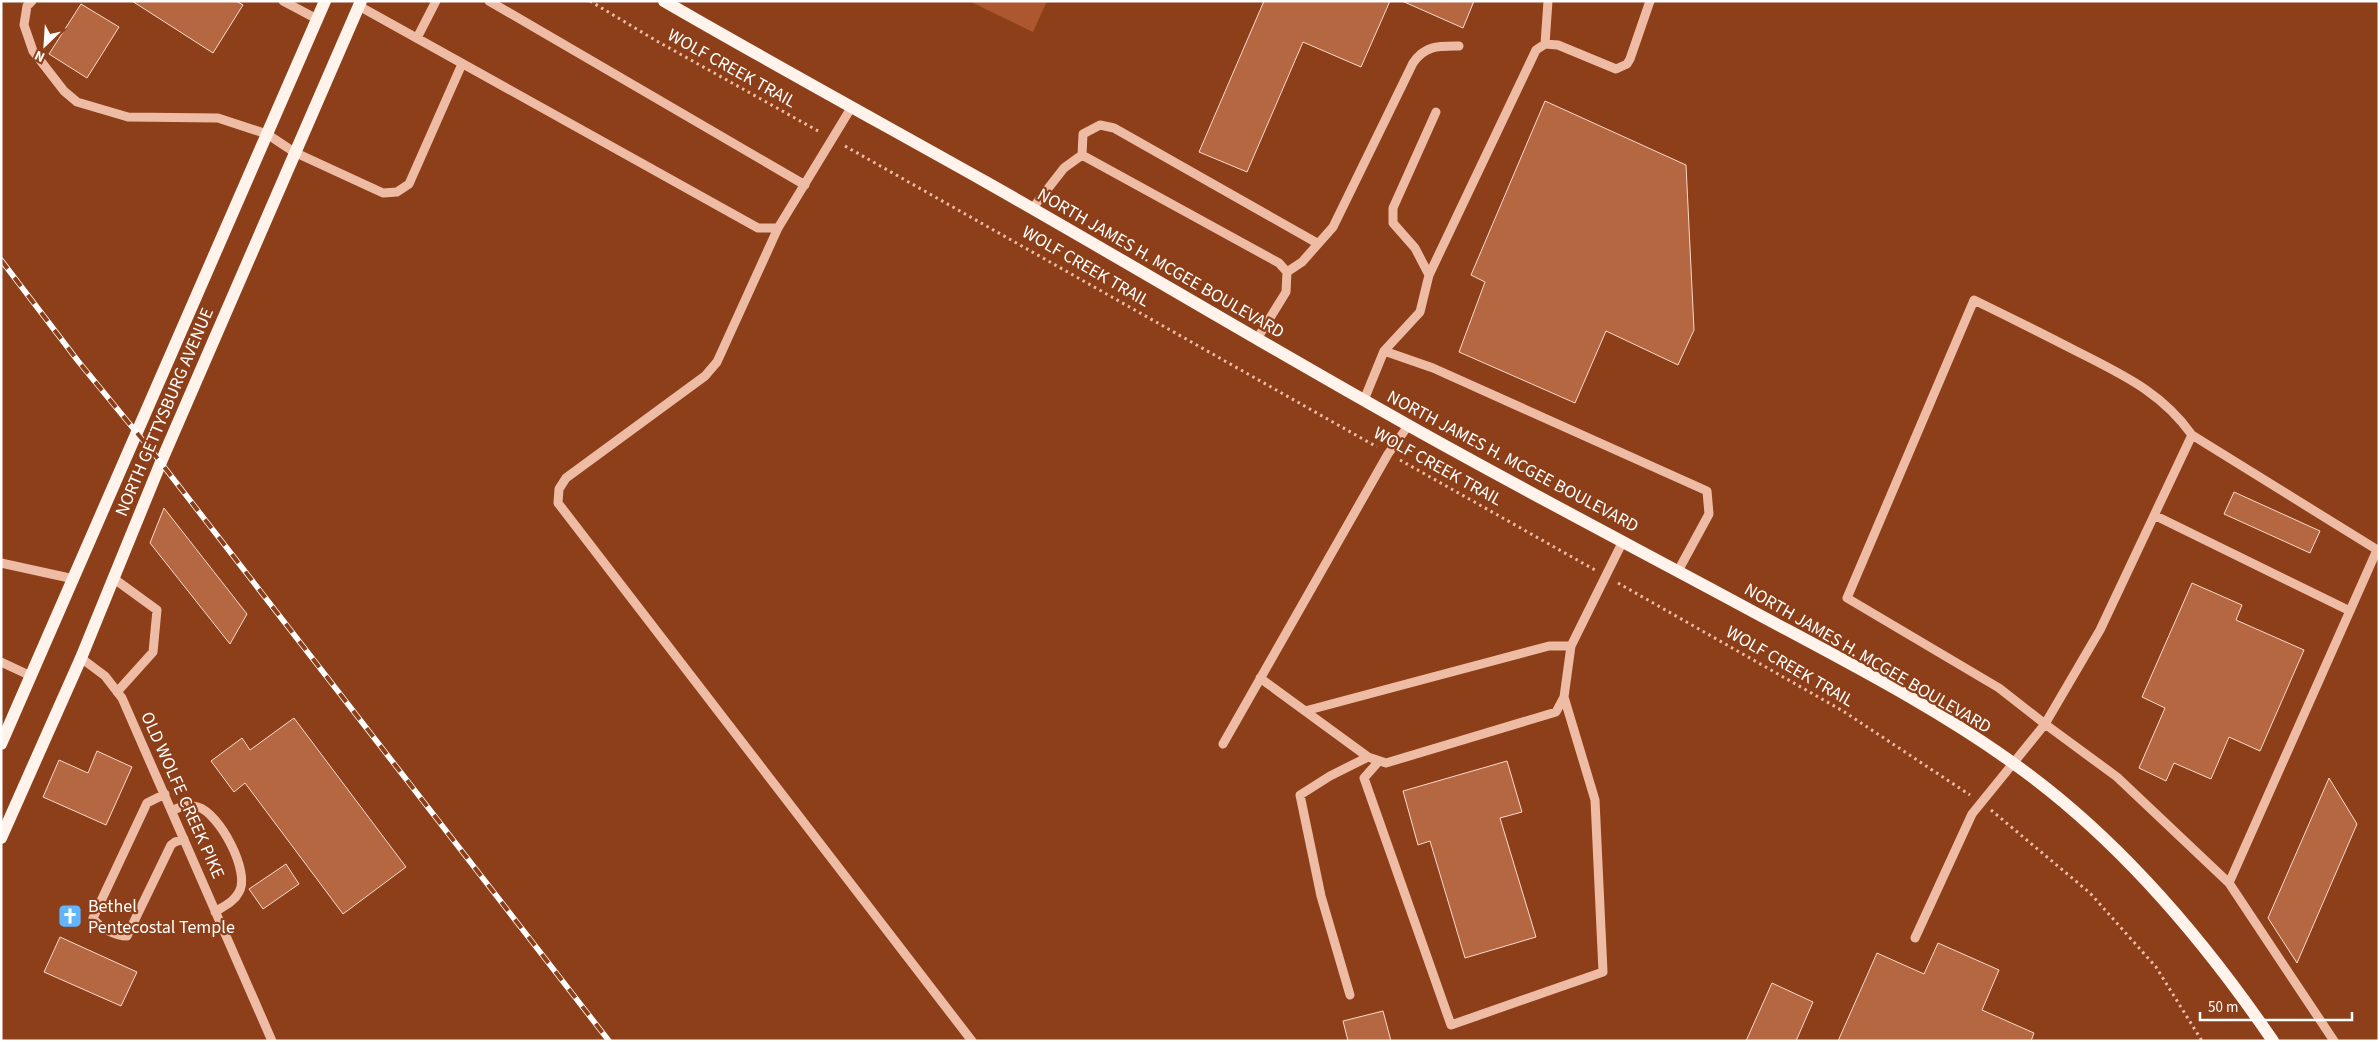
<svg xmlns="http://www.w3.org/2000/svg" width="2380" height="1042" font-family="'Source Sans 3',sans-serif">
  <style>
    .green { fill: #ad5730 }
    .building { fill: #b56742; stroke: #fadacb }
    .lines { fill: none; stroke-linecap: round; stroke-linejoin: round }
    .path { stroke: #eebca5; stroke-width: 3; stroke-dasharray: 2.5 4; stroke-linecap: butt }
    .minor { stroke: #eebca5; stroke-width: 9 }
    .major { stroke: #fff3ec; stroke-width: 12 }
    .rail-casing { stroke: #fff; stroke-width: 5.5 }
    .rail { stroke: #8d3f19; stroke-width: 4; stroke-dasharray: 11; stroke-linecap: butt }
    .labels { text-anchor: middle; stroke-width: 4.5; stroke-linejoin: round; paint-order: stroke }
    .street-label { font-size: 18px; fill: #fff; stroke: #8d3f19 }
    .poi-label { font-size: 18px; fill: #fff; stroke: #8d3f19; text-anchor: start }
  </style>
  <rect width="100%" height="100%" fill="#8d3f19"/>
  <path class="green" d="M969,1H1047L1033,32Z"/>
  <path class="building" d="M132,1H236L243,5L213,53Z
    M1264,1H1390L1361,67L1303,42L1247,172L1199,152Z
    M1402,1H1474L1463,28Z
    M81,4L119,27L87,78L49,54Z
    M1545,101L1686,165L1694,330L1678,365L1606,331L1575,403L1459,352L1485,282L1471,275Z
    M2234,492L2320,531L2310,553L2224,514Z
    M164,508L247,614L230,644L150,543Z
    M2192,583L2242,605L2236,620L2304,650L2260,751L2229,737L2211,779L2174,763L2166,781L2139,768L2165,708L2142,697Z
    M294,718L406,867L343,914L245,783L234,792L211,761L242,738L250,750Z
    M97,751L132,767L106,825L43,797L59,760L88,773Z
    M1507,761L1522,812L1500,818L1536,937L1465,958L1430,841L1418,845L1403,791Z
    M2329,778L2357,824L2297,963L2268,918Z
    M286,864L299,884L263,909L249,889Z
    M60,937L137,972L121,1006L44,972Z
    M1938,943L1999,970L1982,1010L2034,1033L2031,1041H1838L1877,953L1924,974Z
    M1772,983L1813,1002L1796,1041H1746Z
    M1383,1011L1391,1041H1348L1343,1021Z"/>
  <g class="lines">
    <path class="path" d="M590,1L655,40L820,132
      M845,146L1377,447
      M1400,460L1595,570
      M1618,583L1843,711L1970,795
      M1991,810L2090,893L2156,967L2202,1041"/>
    <path class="minor" d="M32,1L27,6L24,25L33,51L64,91L77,102L128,117L218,118L267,134L294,152L383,193L397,192L409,184L462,64
      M283,1L317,19
      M489,1L805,185
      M359,6L758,228H778L851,108
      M417,38L436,1
      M1545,44L1548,1
      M1082,155L1279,263L1287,272L1286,292L1257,339
      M1082,155L1083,134L1100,125L1114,128L1317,243
      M1032,209L1064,168L1082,155
      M778,228L717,362L705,376L566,478L559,489L558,503L972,1041
      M1287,272L1302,262L1333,227L1413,63C1425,45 1439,46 1459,46
      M1429,275L1415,248L1393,223V208L1436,112
      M1384,351L1433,368L1707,491L1709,514L1678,571
      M1364,400L1384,351L1420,312L1429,275L1536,50L1545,44L1558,45L1616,69L1627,64L1630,59L1650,1
      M2192,435C2162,393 2125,376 2080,353C2045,335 2009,317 1974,300L1847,598L1999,688L2045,724L2100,630L2192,435L2379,551
      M2156,516L2350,611
      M1,563L74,579
      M113,578L157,610L153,652L117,692
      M81,658L105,676L122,698L272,1041
      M1,662L31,676
      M1260,678L1368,757L1386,763L1556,712L1564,697L1571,646L1623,541
      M1305,711L1549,646H1571
      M1223,744L1388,454L1408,426
      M1379,761L1364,778L1451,1025L1603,972L1595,800L1564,697
      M165,794L147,803L93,918C100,928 115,936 127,936L171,845L175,842L184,839
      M172,811C181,806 187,804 198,807C219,813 251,872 239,892C234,902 224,906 215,912
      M2229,883L2377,550
      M1915,938L1972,814L2045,724L2117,777L2229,883L2334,1041
      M1350,995L1321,896L1300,795L1330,776L1368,757"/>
    <path class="major" d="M664,1C771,63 879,122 986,182C1127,262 1265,345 1406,424C1525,491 1645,553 1765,618C1851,664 1946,713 2024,771C2122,843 2204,940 2273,1041
      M1,744L325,1
      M1,838L81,658L161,462L361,1"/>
    <g class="rail-casing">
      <path id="rail" d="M1,260L78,361L151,450L609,1041"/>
    </g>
    <use href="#rail" class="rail"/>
  </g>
  <defs>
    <g id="church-square" transform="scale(1.25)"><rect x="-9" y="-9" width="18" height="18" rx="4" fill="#62b4ff" stroke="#8d3f19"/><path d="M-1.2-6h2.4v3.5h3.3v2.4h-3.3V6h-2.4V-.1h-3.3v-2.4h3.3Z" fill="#fff"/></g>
  </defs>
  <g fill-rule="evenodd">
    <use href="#church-square" x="70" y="916"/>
  </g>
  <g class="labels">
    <g class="street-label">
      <text transform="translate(732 68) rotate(29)" y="6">WOLF CREEK TRAIL</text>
      <text transform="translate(1161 263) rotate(30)" y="6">NORTH JAMES H. MCGEE BOULEVARD</text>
      <text transform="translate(1086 266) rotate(30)" y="6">WOLF CREEK TRAIL</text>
      <text transform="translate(164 412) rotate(-67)" y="6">NORTH GETTYSBURG AVENUE</text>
      <text transform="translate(1513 461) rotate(28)" y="6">NORTH JAMES H. MCGEE BOULEVARD</text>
      <text transform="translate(1438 466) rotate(29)" y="6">WOLF CREEK TRAIL</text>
      <text transform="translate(1868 658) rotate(30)" y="6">NORTH JAMES H. MCGEE BOULEVARD</text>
      <text transform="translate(1790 666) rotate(30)" y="6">WOLF CREEK TRAIL</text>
      <text transform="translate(183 795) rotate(66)" y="6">OLD WOLFE CREEK PIKE</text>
    </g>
    <g class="poi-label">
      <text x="88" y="912">Bethel<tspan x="88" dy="21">Pentecostal Temple</tspan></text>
    </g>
  </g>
  <rect width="2380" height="1042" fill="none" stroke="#ffffff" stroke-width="5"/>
  <g transform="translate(45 45) rotate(205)" stroke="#8d3f19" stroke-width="4" paint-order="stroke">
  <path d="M0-4L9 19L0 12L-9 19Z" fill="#ffffff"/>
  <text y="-8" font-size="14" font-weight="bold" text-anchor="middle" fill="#ffffff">N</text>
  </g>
  <path d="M2200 1012v8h152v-8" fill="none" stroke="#ffffff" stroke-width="2.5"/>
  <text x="2208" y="1012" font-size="15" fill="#ffffff" stroke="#8d3f19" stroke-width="4" paint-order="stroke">50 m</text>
</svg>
